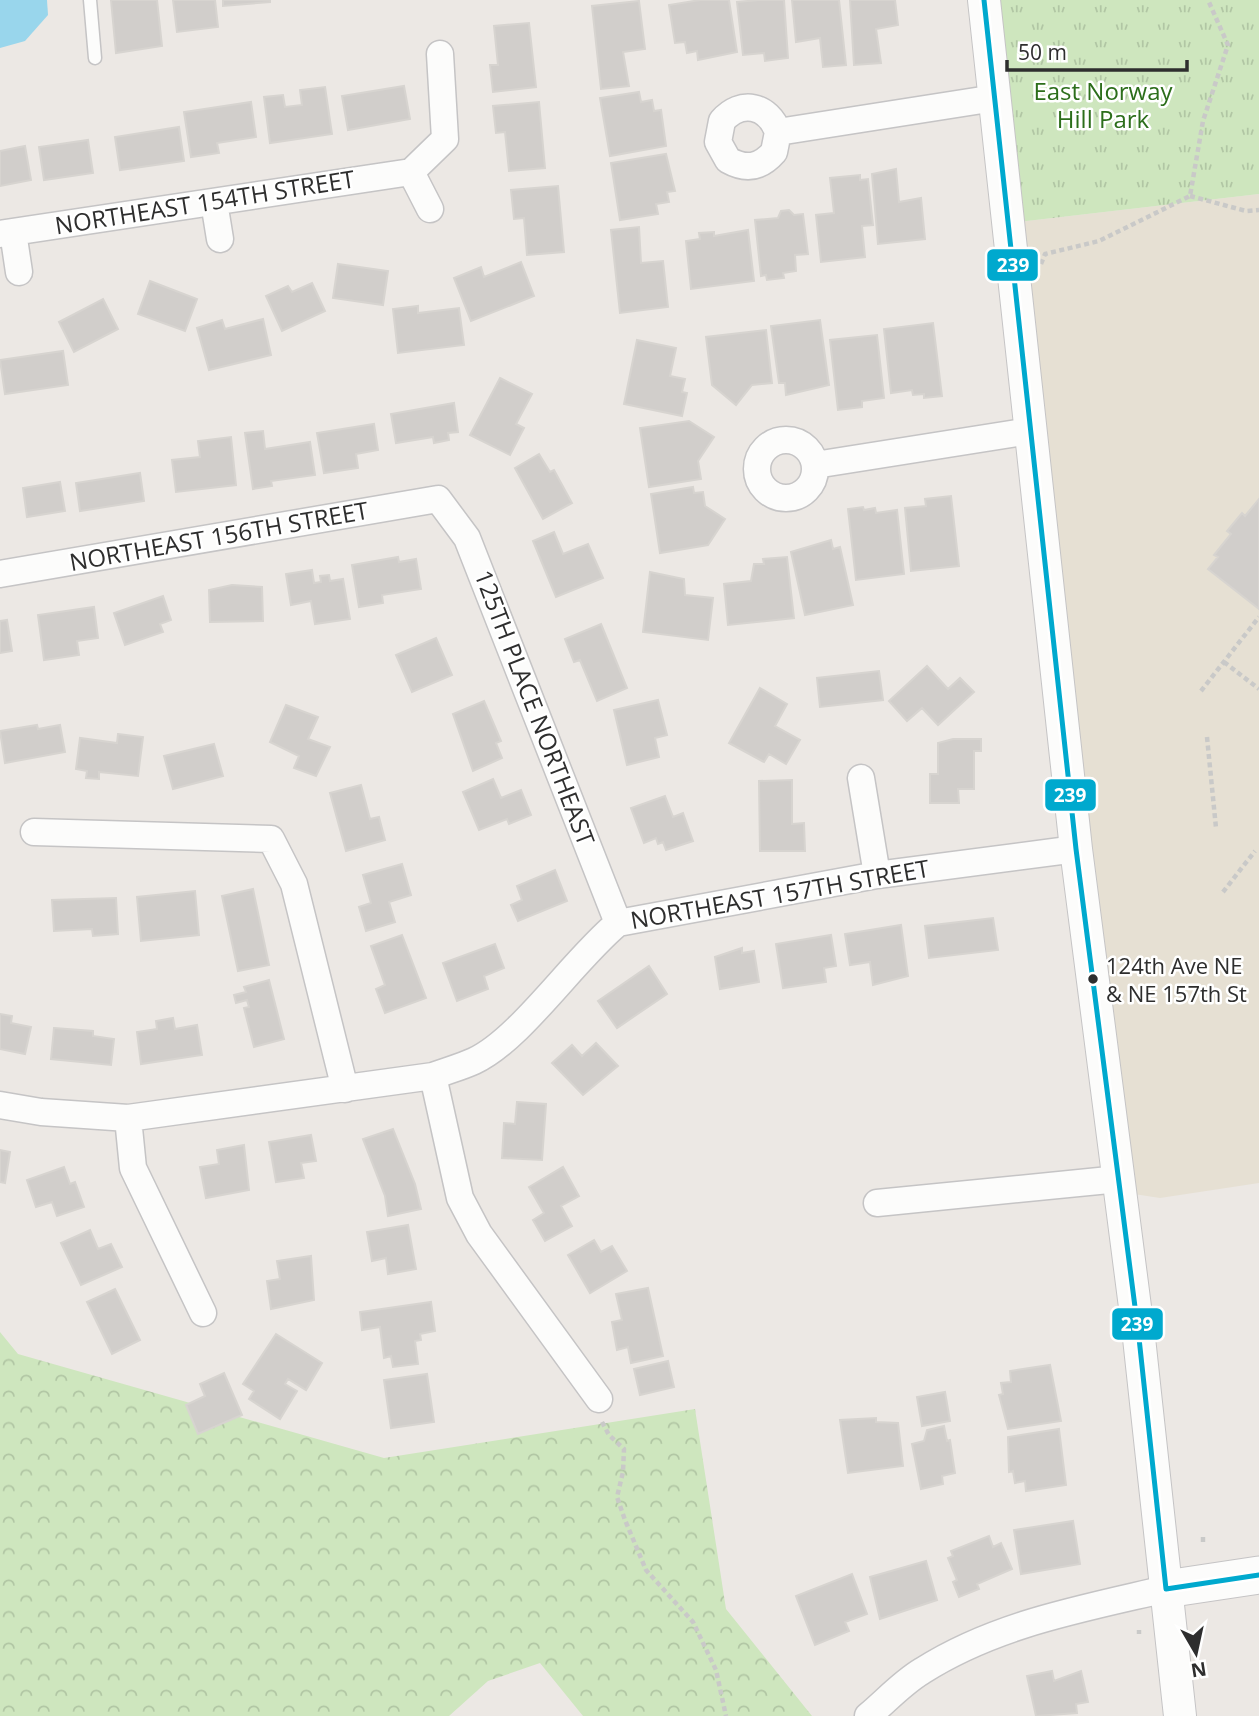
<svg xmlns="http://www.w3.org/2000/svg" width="1259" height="1716" font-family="'Open Sans',sans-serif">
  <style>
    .education { fill: #e6e0d3 }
    .forest { fill: url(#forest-crowns) }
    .park { fill: url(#park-tufts) }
    .water { fill: #99d6ec }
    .building { fill: #d1cecb; stroke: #d7d4d0; stroke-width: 2 }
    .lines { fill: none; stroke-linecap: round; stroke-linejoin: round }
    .service-casing { stroke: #c5c4c5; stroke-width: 15 }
    .minor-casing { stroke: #c5c4c5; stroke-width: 29 }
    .tertiary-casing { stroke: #c5c4c5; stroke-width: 34 }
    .secondary-casing { stroke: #c5c4c5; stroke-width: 39 }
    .path { stroke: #c9c9c8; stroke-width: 4.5; stroke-dasharray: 5 3.5; stroke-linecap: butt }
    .service { stroke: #fcfcfb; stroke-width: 12 }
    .minor { stroke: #fcfcfb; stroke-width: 26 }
    .tertiary { stroke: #fcfcfb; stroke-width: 32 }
    .secondary { stroke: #fcfcfb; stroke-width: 37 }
    .bus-1-casing { stroke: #fff; stroke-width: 10 }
    .bus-1 { stroke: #00a9ce; stroke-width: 5 }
    .bus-dot { fill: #2e2e2e; stroke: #fff; stroke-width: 2.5 }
    .labels { text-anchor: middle; stroke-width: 5; stroke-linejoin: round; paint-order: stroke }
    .bus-label { font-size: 22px; fill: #2e2e2e; stroke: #fff; text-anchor: start }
    .park-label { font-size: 24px; fill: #2c6e1b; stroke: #fff }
    .street-label { font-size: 24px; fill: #2e2e2e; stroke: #fff }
    .line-badge { stroke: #fff; stroke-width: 2.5 }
    .badge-label { font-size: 19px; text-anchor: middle; font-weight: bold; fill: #fff }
  </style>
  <defs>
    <pattern id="forest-crowns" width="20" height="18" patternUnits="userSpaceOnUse" patternTransform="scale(1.75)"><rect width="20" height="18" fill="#cee6be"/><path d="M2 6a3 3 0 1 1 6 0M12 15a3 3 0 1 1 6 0" fill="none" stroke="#b1c6a4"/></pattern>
    <pattern id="park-tufts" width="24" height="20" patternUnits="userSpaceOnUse" patternTransform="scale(1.75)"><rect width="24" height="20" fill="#cee6be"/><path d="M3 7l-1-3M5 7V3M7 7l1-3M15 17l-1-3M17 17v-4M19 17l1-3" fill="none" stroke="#b1c6a4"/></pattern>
  </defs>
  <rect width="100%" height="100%" fill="#ece8e4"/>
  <path class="education" d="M1259,194V1183L1160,1198L1121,1192L1009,223Z"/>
  <path class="forest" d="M0,1332L18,1354L384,1458L695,1409L726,1609L812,1716H583L540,1663L488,1681L449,1716H0Z"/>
  <path class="park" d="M983,0H1259V194L1009,223Z"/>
  <path class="water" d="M0,0H47L48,15L25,41L0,48Z"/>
  <path class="building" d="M111,0H157L162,46L116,53Z
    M173,0H215L218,27L177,32Z
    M223,0H270V2L223,6Z
    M700,0H729L737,52L698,60L697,51L687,53L685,42L675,43L669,5Z
    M758,0H784L788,58L765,61L764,53L743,55L737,2Z
    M792,0H839L846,65L823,67L820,38L796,42Z
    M850,0H895L898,25L876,29L881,63L854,65Z
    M639,1L645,49L623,52L629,86L601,89L592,6Z
    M529,23L536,87L493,92L490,65H498L494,26Z
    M404,86L410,119L348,130L342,96Z
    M325,87L332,134L270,143L264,97L283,95L285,107L302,105L300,90Z
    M639,92L641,102L652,100L654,111L661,110L666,146L610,156L600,98Z
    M251,102L256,137L217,143L219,153L191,157L184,112Z
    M539,102L545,168L509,171L505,132L496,133L493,106Z
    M179,127L184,161L120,170L115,137Z
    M88,140L93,173L44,180L39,147Z
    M25,146L31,180L0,186V151Z
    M666,154L675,191L667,192L669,202L656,204L658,214L620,220L611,163Z
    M896,169L899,202L921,198L925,239L878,244L872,174Z
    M860,175V180L868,179L873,225L862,226L865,257L821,262L816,215L834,213L830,178Z
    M558,186L564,252L527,255L524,218L514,219L511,190Z
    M789,210L794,215L803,214L808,254L795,255L796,271L783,273L784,278L767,280L766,275L761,276L755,220L778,218L781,211Z
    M639,227L641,263L663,261L668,307L620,313L611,230Z
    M748,230L754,281L691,289L686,241L700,239L699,233L714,232V236Z
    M521,262L534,296L471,321L454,278L481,267L484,277Z
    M338,264L388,271L383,305L333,298Z
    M150,281L197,299L185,331L138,314Z
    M312,283L325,311L282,331L266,296L288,286L292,292Z
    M103,299L118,329L74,352L59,322Z
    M418,306V313L459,308L464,345L398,353L393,309Z
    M263,319L271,355L209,370L197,328L222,320L225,329Z
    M820,320L829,385L786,395L785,383H779L771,326Z
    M933,323L942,396L924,398V394L913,395L912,390L891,393L884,329Z
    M766,330L772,383L752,385L736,405L712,385L706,337Z
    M877,335L884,398L862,401V407L838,410L830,340Z
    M637,340L676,348L670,376L685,379L682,392L687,393L682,416L624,404Z
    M63,351L68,385L5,394L0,360Z
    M500,378L532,394L516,424L524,428L510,455L470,435Z
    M454,403L458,432L448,433L449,440L434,443L433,437L396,443L391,414Z
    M689,421L714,437L698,461L701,479L649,487L640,428Z
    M374,424L378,450L356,454L358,468L324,473L317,433Z
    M263,431L265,449L310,442L315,475L271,481L272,486L253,489L245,433Z
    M231,437L236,485L176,492L172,460L200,457L198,441Z
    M539,454L550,472L554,470L572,503L543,519L515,468Z
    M140,473L144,501L80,511L76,483Z
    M60,482L65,511L27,517L23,488Z
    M693,487L694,493L703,492L705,506L725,519L708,545L660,553L651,494Z
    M951,496L959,566L911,571L905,508L926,506L925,499Z
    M1259,499V609L1208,569L1218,557L1214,555L1231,534L1227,531L1242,513L1245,516Z
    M863,507L864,510L875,508L876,513L897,510L904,574L856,580L848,509Z
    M554,532L563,554L588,544L603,578L556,597L533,541Z
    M831,540L833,549L840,547L853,605L805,615L791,552Z
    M398,557L399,562L416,559L421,589L382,595L383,603L359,607L352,565Z
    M787,557L794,618L728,625L724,584L751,581L754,564H764L763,559Z
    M312,570L314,583L321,582L320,576L329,575L330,581L343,579L350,619L315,624L311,601L291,605L286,574Z
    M650,572L684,579L685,595L713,598L708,640L643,632Z
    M232,585L262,587L263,621L210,622L209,590Z
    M163,596L171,620L160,624L163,632L125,645L114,613Z
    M94,607L98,638L77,641L79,655L44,660L38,615Z
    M7,620L12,651L0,653V621Z
    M601,624L627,688L597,701L580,660L574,662L565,639Z
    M436,638L452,675L412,692L396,655Z
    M927,666L948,689L960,678L974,692L938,725L922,708L907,721L889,701Z
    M879,671L883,700L820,707L817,678Z
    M760,688L787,704L775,726L800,740L786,764L769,754L764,762L729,743Z
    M658,700L667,735L655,738L659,757L627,765L614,710Z
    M484,701L501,741L496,743L502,758L473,771L453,714Z
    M286,705L318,717L308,739L330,747L316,776L294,768L299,756L270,742Z
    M37,725L38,729L60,725L65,752L5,763L0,731Z
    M118,734L143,737L138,776L99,772V779L86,778L87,771L76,769L80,738L117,743Z
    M953,739H981V751H974V789H958L959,803H930V774H938V743Z
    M214,744L223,776L173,789L164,756Z
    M493,779L501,798L521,790L531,815L509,824L507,819L479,830L463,792Z
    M792,780V824L804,823L805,851H760L759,781Z
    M361,785L370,819L379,817L385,840L346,851L330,793Z
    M665,796L673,817L683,813L693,841L666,850L663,842L658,844L656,838L644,843L631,808Z
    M402,864L411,895L389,902L395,922L366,931L359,907L371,903L363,875Z
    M555,870L567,901L518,921L511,905L522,900L517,886Z
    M253,889L269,965L238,971L222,896Z
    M195,891L199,935L141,941L137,897Z
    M116,898L118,934L93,936L92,929L54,931L52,900Z
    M993,918L998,950L929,958L925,926Z
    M901,925L908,976L873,985L870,962L850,965L845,934Z
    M402,935L426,998L385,1013L376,989L385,985L371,946Z
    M831,935L836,966L824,968L826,982L783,988L776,944Z
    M495,944L504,968L484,976L488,989L457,1001L443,963Z
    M742,948V953L754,951L759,982L720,989L715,957Z
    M649,966L667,994L617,1028L598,1001Z
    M269,980L284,1039L254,1047L244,1008L249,1007L247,1000L236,1003L234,995L246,992L244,987Z
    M0,1014L12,1016L11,1023L31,1027L25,1054L0,1049Z
    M173,1018L175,1029L197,1025L202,1055L141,1064L137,1032L157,1029L156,1021Z
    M54,1028L93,1031V1036L114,1039L111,1065L51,1059Z
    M596,1043L618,1066L583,1095L552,1063L572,1045L582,1056Z
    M517,1102L546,1104L542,1160L502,1158L504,1123L515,1124Z
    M393,1129L415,1184L421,1209L388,1216L385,1196L363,1139Z
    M311,1135L316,1161L301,1163L304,1178L276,1182L269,1142Z
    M244,1145L249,1190L206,1198L200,1167L219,1164L217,1150Z
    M0,1150L10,1152L5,1183L0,1182Z
    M64,1167L70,1184L75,1182L84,1207L57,1216L52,1202L36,1207L27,1180Z
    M563,1167L579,1196L561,1206L572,1226L545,1241L533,1220L544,1213L529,1187Z
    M408,1225L416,1269L388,1274L386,1258L372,1261L367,1232Z
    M90,1230L98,1249L111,1244L122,1267L81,1285L61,1243Z
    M594,1240L601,1252L612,1246L627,1271L590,1293L568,1255Z
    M311,1256L314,1300L271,1309L267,1281L280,1279L277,1261Z
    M648,1288L663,1356L631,1363L628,1347L617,1350L612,1322L622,1320L616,1294Z
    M115,1289L140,1340L112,1354L87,1302Z
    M431,1302L435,1331L420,1334L421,1340L415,1341L418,1364L393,1367L391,1356L384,1358L380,1327L362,1330L360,1312Z
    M276,1334L322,1363L306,1390L288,1379L285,1384L297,1391L280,1419L249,1399L254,1391L243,1384Z
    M668,1361L674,1387L640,1395L634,1369Z
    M1050,1365L1061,1421L1008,1429L999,1395L1003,1394L1001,1383L1011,1382L1010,1371Z
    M224,1373L242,1415L198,1434L186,1405L205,1396L200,1384Z
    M427,1374L434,1422L391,1428L384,1380Z
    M945,1392L950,1421L922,1426L917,1397Z
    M876,1418V1422L898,1423L903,1466L848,1473L840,1420Z
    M944,1426L947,1441L950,1440L955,1473L942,1476L943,1484L921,1489L912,1444L924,1441L927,1430Z
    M1059,1429L1066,1485L1026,1491L1025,1481L1015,1483L1013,1471L1009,1472L1008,1437Z
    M1073,1521L1080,1564L1021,1574L1014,1530Z
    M989,1536L993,1547L1001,1543L1012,1569L977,1584L979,1589L959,1597L953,1582L957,1580L948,1558L953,1556L951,1551Z
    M926,1561L937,1600L880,1619L870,1577Z
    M852,1574L867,1614L845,1622L849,1631L815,1645L796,1596Z
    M1052,1671L1054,1681L1081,1671L1088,1702L1076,1704L1077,1713L1036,1716L1027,1676Z"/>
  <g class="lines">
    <g class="service-casing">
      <path id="service" d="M90,0L95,58"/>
    </g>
    <g class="minor-casing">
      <path id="minor" d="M778,132C768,105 741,99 722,121L718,142L728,160C746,170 760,168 774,152L778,132L995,98
        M411,172L445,139L440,54
        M411,172L430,209
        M214,202L220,239
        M13,232L19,272
        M0,234L411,172
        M757 469a29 29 0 1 1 58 0a29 29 0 1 1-58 0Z
        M815,465L1030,431
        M0,574L438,499L467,538L618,923
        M861,778L877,875
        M34,832L271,839L294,884L345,1089
        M433,1076L460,1198L479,1234L599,1399
        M0,1105L41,1112L128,1118L433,1076C446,1071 461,1067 474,1061C520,1040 574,959 618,923L877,875L1076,849
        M128,1118L133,1168L203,1313
        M877,1203L1119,1179
        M868,1716C886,1701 902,1683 922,1671C996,1624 1081,1609 1166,1589"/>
    </g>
    <g class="tertiary-casing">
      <path id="tertiary" d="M984,0L1076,849L1139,1338L1180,1716"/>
    </g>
    <g class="secondary-casing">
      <path id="secondary" d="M1166,1589L1259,1575"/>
    </g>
    <path class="path" d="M1190,196L1246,211L1259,210
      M1041,264L1045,254L1099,241L1190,196L1203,121L1228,45L1208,0
      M1224,662L1259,689
      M1201,691L1259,617
      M1207,737L1216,828
      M1223,892L1255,851
      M602,1422L609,1435L624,1449L623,1472L617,1497L625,1520L646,1570L693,1622L716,1670L726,1716
      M1203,1537V1542
      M1139,1630V1634"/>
    <use href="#service" class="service"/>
    <use href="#minor" class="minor"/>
    <use href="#tertiary" class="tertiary"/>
    <use href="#secondary" class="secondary"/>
    <g class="bus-1-casing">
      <path id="bus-1" d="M984,0L1076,849L1139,1338L1166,1589
        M1166,1589L1259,1575"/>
    </g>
    <use href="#bus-1" class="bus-1"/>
  </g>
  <circle class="bus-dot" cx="1093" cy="979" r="6"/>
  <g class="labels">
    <g class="bus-label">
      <text x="1106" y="974">124th Ave NE<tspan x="1106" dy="28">&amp; NE 157th St</tspan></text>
    </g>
    <g class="park-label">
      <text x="1103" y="100">East Norway<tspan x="1103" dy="28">Hill Park</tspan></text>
    </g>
    <g class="street-label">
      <text transform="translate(205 203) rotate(-9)" y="8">NORTHEAST 154TH STREET</text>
      <text transform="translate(219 537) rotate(-10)" y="8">NORTHEAST 156TH STREET</text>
      <text transform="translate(534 708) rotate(69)" y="8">125TH PLACE NORTHEAST</text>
      <text transform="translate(780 895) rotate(-10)" y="8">NORTHEAST 157TH STREET</text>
    </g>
  </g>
  <g class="line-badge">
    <rect x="986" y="248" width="53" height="34" rx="7" fill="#00a9ce"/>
    <rect x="1044" y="778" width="53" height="34" rx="7" fill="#00a9ce"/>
    <rect x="1111" y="1307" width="53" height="34" rx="7" fill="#00a9ce"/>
  </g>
  <g class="badge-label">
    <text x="1013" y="272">239</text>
    <text x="1070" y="802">239</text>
    <text x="1137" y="1331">239</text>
  </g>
  <g transform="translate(1196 1653) rotate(171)" stroke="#ffffff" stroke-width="5" paint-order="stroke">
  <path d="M0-5L12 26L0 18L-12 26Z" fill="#2e2e2e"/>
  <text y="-10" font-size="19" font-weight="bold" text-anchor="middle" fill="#2e2e2e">N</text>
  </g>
  <path d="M1007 60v10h180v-10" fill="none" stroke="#2e2e2e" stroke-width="3.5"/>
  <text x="1018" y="60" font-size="21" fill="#2e2e2e" stroke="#ffffff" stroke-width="5" paint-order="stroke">50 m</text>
</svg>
